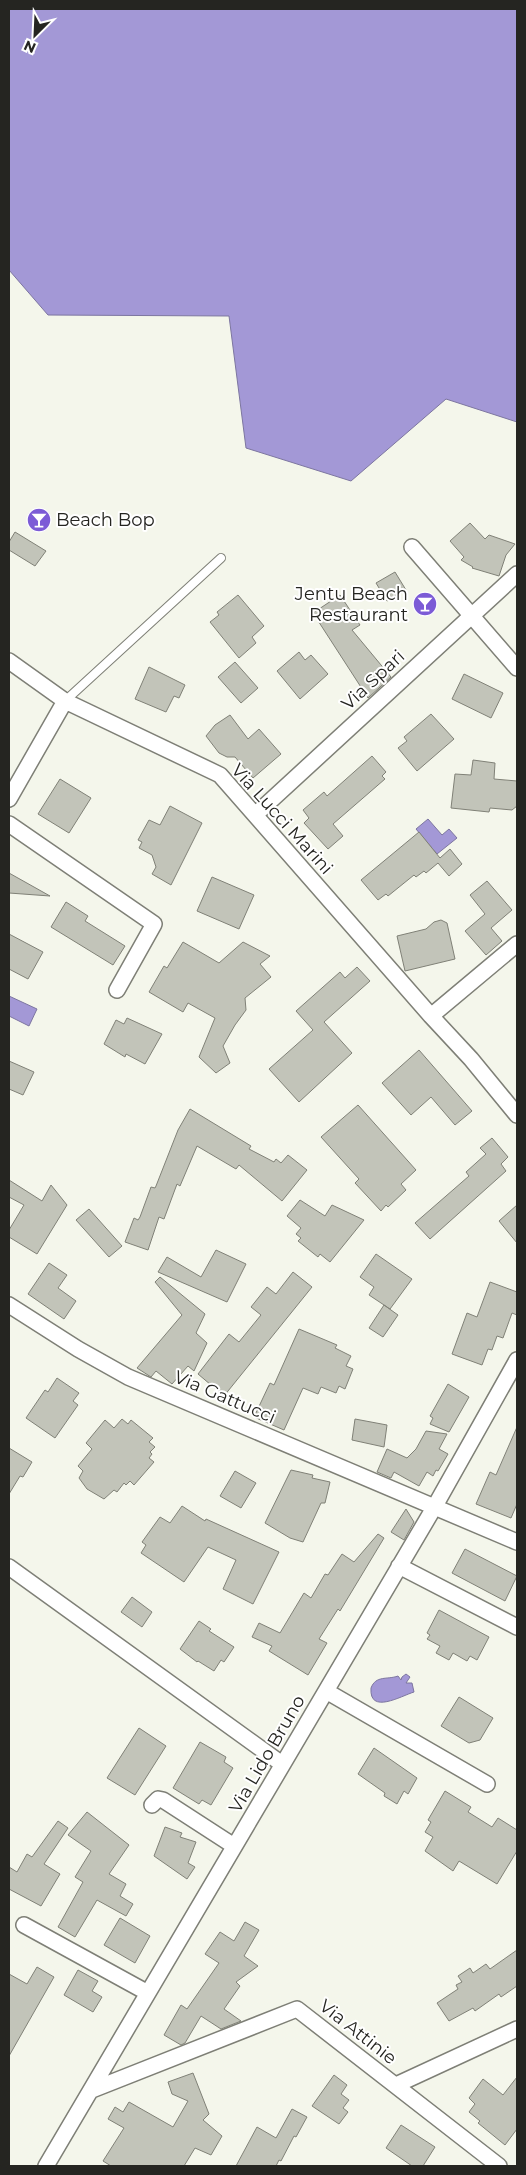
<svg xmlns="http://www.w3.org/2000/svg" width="526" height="2175" font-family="Montserrat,sans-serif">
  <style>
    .water { fill: #a398d6; stroke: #7d76a0 }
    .building { fill: #c2c4b9; stroke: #808177 }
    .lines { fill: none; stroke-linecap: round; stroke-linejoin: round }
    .lane-casing { stroke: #7e7f76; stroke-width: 10 }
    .street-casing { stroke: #7e7f76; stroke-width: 18 }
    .lane { stroke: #fff; stroke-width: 8 }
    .street { stroke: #fff; stroke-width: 15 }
    .labels { text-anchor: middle; stroke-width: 4; stroke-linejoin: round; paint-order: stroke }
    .poi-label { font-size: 18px; fill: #252521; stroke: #fff; text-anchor: start }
    .street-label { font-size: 18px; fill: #252521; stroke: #fff }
  </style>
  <rect width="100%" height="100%" fill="#f4f6eb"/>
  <path class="water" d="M9,9H517V422L446,399L351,481L246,448L229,316L48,315L9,270Z
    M428,819L442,835L449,829L457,838L437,854L416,829Z
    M9,996L37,1009L29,1026L9,1016Z
    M406,1674L410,1677L406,1683H412L414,1692C401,1696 369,1715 371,1688C376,1675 387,1680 398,1676L401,1680L402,1677Z"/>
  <path class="building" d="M470,523L485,539L489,535L515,544L506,555L499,576L472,568L473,567L461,560L464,557L450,541Z
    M15,532L46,551L35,566L9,550V542Z
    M395,572L406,590L387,601L376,583Z
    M238,595L264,626L252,637L256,643L239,658L210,622L219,615L217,612Z
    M340,595L360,625L352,630L391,677L368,698L313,613Z
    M299,652L305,660L311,655L328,674L300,699L277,671Z
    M235,662L258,688L241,703L218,677Z
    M149,667L185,685L179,698L174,696L166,712L135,699Z
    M464,674L503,693L491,718L452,699Z
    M431,714L454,739L417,771L398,748L407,741L404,737Z
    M230,715L248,739L259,729L281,754L253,778L235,757H227L219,753L206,736L215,725Z
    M372,756L386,772L382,776L385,779L333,824L343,836L328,849L304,823L309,818L303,810L324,792L327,796Z
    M473,760L495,763L494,779L517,781V806L512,810L490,808L489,812L451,808L455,774L471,775Z
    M60,779L91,798L69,833L38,814Z
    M170,806L202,823L171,885L152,874L156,867L152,855L139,848L142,842L138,840L149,820L160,825Z
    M419,832L440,858L450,849L462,864L449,876L438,863L426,873L424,871L416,877L414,875L388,896L386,894L378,900L361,880Z
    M9,873L50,896L9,893Z
    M212,877L254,895L239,929L197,911Z
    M487,881L512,910L491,928L502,941L486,955L465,931L485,914L470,895Z
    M66,902L88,916L85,921L125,946L113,965L51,927Z
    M441,920L447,923L455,959L405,971L397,936L426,929L434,922Z
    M9,934L43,952L28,979L9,969Z
    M183,942L219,963L243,942L270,956L260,964L271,977L245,998L246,1010L235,1025L223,1046L230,1063L216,1073L199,1057L215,1018L188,1003L183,1012L149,992L164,966L167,968Z
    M357,967L370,981L324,1022L352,1053L299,1102L269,1069L313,1030L296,1011L340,972L345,978Z
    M127,1018L162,1034L145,1064L126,1054L125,1057L104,1044L116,1020L124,1024Z
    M419,1050L472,1111L455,1125L431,1097L411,1115L382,1083Z
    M9,1061L34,1072L23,1095L9,1089Z
    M358,1105L416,1170L401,1184L406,1190L388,1207L386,1205L381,1211L355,1183L359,1179L321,1137Z
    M190,1109L251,1146L249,1149L274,1162L276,1159L281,1163L288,1155L307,1170L282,1201L239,1165L236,1169L197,1146L180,1186L177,1184L164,1219L159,1217L148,1250L125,1242L134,1218L138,1220L140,1217L151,1187L155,1188L156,1186L178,1130Z
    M492,1138L508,1157L501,1164L506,1171L430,1239L415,1223L469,1176L466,1172L486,1154L480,1148Z
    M9,1180L42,1201L51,1185L67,1205L37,1254L9,1237V1230L24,1205L9,1197Z
    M300,1200L325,1216L332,1205L364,1220L330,1262L320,1254L318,1257L298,1241L301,1238L296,1234L301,1228L287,1216Z
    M517,1205V1243L499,1221Z
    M89,1209L122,1246L109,1257L76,1220Z
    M216,1250L246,1264L227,1302L158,1272L167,1257L201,1277Z
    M376,1254L412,1279L390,1309L369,1295L374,1287L360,1277Z
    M49,1263L67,1275L58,1288L76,1301L64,1319L28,1294Z
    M293,1272L312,1287L224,1396L198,1374L229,1334L239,1342L261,1315L251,1307L267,1287L276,1294Z
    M160,1277L205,1314L196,1333L207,1343L194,1371L188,1366L172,1384L156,1371L151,1377L137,1368L182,1315L155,1282Z
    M490,1282L517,1292V1315L512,1313L503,1338L497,1336L492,1350L488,1349L482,1365L452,1354L467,1313L477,1317Z
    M384,1305L398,1315L383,1337L369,1328Z
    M299,1329L337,1345L335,1348L351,1356L346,1366L353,1369L345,1389L339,1386L336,1393L321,1387L318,1394L303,1388L284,1430L254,1417L270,1383L274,1385Z
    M57,1378L79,1393L73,1401L78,1405L55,1438L26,1418L45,1390L48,1392Z
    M448,1384L469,1397L449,1432L430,1424L433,1418L430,1416Z
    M122,1419L128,1424L131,1420L153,1438L149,1442L155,1447L150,1452L152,1454L149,1458L154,1462L134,1485L130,1481L126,1485L124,1483L117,1492L114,1490L104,1499L87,1489L79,1478L83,1471L78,1466L92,1449L86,1443L105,1420L114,1428Z
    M355,1419L387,1425L384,1447L352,1440Z
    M517,1427V1504L511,1518L476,1504L490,1472L496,1475Z
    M426,1431L447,1434L439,1449L448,1454L438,1471L436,1470L433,1476L427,1472L419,1486L394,1472L391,1478L377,1472L387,1449L407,1458L416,1449Z
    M9,1448L32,1462L23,1477L20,1476L9,1494Z
    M291,1470L313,1475L312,1478L330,1482L325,1503H321L303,1542L290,1538L265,1523Z
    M235,1471L256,1483L241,1508L220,1496Z
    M182,1506L205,1521L206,1519L279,1552L253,1604L223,1589L236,1560L208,1547L184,1582L141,1553L146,1545L142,1542L160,1517L170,1523Z
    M406,1509L414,1522L404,1540L391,1532Z
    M378,1534L384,1538L340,1611L338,1609L319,1639L327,1643L308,1675L269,1651L272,1646L252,1637L259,1623L280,1633L304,1593L311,1598L325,1574L328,1575L342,1554L354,1562Z
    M465,1549L517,1576L505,1601L452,1573Z
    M132,1597L152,1612L142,1627L121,1612Z
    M439,1610L489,1637L477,1660L470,1656L467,1661L453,1653L449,1660L436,1653L440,1646L427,1639L430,1635L427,1633Z
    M199,1621L211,1629L209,1631L234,1647L224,1662L221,1660L214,1671L198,1661L197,1662L180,1649Z
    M459,1697L493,1718L480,1740L469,1743L441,1726Z
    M139,1728L166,1746L135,1795L107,1778Z
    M200,1742L226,1757L224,1762L233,1768L211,1805L202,1800L199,1804L173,1788Z
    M374,1748L417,1778L408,1794L404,1791L397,1804L384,1796L385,1793L358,1774Z
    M445,1791L471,1807L468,1812L492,1827L498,1818L517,1830V1851L497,1884L459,1861L453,1871L425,1851L433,1837L425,1832L431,1822L428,1820Z
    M87,1812L129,1845L109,1874L126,1884L120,1896L133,1904L126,1916L97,1900L75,1937L58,1927L83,1882L75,1877L91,1851L68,1835Z
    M58,1821L68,1828L44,1864L60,1874L41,1906L9,1889V1867L17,1872L27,1854L32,1857Z
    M165,1827L182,1833L180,1837L196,1842L188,1863L195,1867L187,1879L154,1856Z
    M120,1918L150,1936L135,1963L104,1945Z
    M245,1922L259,1930L244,1956L258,1966L236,1982L240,1986L224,2009L241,2021L221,2029L201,2016L185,2043L181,2045L164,2035L181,2005L187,2009L219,1963L205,1954L220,1932L234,1941Z
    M517,1950V1986L501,1997L499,1994L475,2011L473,2008L449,2021L437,2003L458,1989L456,1985L462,1982L458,1976L470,1968L473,1973L486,1964L490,1969Z
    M37,1967L54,1977L9,2056V1974L27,1984Z
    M78,1970L98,1981L92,1991L102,1997L93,2012L64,1995Z
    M193,2073L209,2114L203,2120L222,2136L211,2155L195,2148L184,2166H111L103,2161L124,2128L108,2119L115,2107L123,2112L129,2102L173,2127L188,2101L172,2094L168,2082Z
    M334,2075L347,2085L341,2094L349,2100L343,2108L348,2112L339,2124L312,2106Z
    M517,2077V2129L505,2145L478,2123L480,2121L469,2112L475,2104L469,2098L483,2079L503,2095Z
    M292,2109L307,2117L296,2137L294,2136L281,2161L279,2160L276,2166H236L257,2127L276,2138Z
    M401,2125L435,2147L423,2166H412L386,2148Z"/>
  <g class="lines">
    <g class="lane-casing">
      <path id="lane" d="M65,701L221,558"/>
    </g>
    <g class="street-casing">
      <path id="street" d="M412,547L517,668
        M9,661L65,701L220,775L431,1016L471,1059L517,1115
        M9,799L65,701
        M255,815L517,574
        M9,824L154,924L117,990
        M431,1016L517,944
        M9,1305L78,1349L128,1377L517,1542
        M399,1566L517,1627
        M9,1567L282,1764
        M326,1691L487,1784
        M152,1805L158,1799L163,1800L234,1846
        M24,1925L148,1993
        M396,2085L517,2029
        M92,2090L297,2009L499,2166
        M46,2166L435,1506L517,1360"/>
    </g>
    <use href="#lane" class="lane"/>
    <use href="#street" class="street"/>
  </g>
  <defs>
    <g id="bar-disc" transform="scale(1.25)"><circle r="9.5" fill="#7c5bd6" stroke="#fff"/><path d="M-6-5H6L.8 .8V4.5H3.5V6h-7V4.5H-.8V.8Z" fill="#fff"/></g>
  </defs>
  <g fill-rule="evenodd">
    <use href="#bar-disc" x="39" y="520"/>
    <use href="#bar-disc" x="425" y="604"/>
  </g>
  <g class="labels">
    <g class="poi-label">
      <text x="56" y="526">Beach Bop</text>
      <text x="408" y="600" text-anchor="end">Jentu Beach<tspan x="408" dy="21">Restaurant</tspan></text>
    </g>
    <g class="street-label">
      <text transform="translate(373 680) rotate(-43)" y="6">Via Spari</text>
      <text transform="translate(282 819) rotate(48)" y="6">Via Lucci Marini</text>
      <text transform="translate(225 1397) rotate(23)" y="6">Via Gattucci</text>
      <text transform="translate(267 1754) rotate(-60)" y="6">Via Lido Bruno</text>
      <text transform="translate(358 2032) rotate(38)" y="6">Via Attinie</text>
    </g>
  </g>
  <rect width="526" height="2175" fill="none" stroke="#252521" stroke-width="20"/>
  <g transform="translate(35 35) rotate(204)" stroke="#ffffff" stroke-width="4" paint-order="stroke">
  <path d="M0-4L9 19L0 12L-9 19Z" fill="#252521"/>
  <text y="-8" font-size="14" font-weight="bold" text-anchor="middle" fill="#252521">N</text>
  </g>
</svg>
